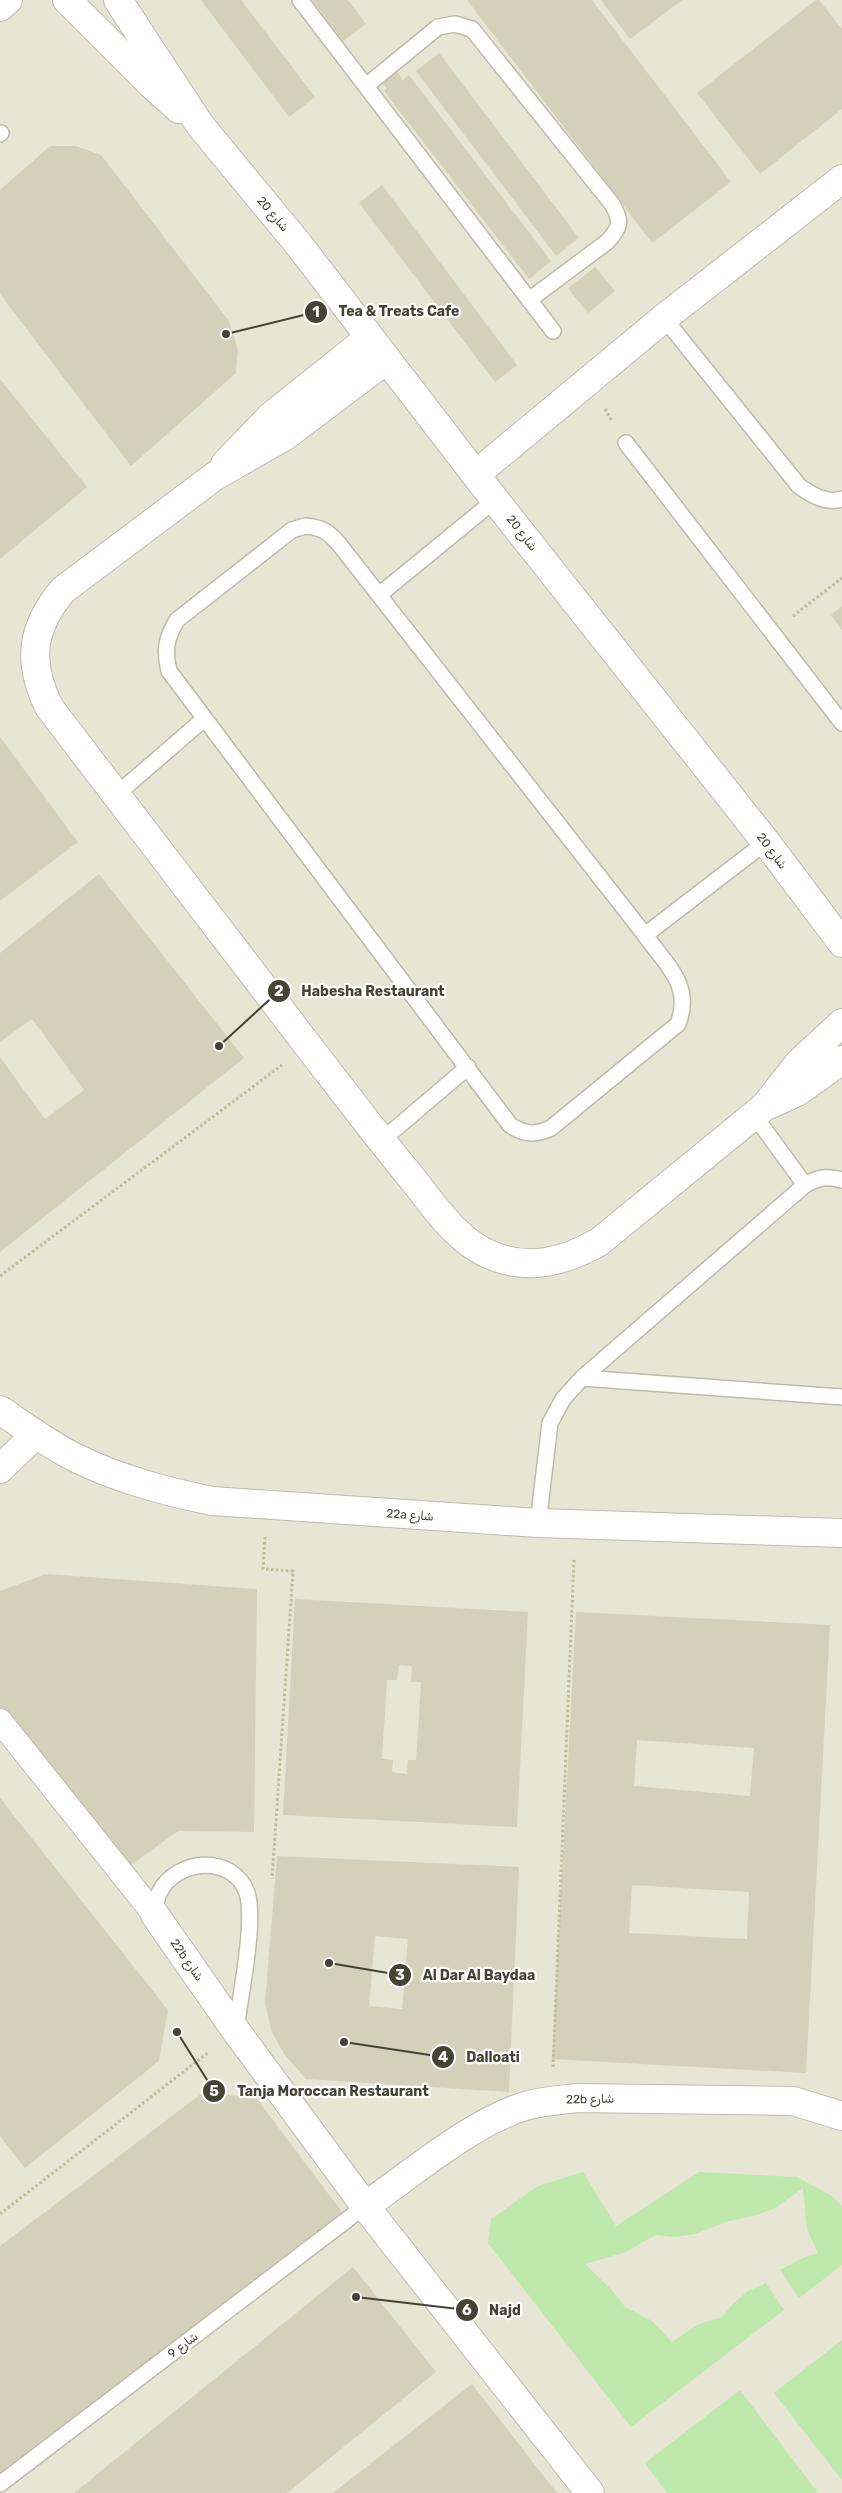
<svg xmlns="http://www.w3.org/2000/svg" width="842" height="2493" font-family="Rubik,Cairo,sans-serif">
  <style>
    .residential { fill: #e7e5d3 }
    .green { fill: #bfe8ad }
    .building { fill: #d5d0ba; fill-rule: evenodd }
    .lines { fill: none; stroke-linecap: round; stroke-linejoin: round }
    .service-casing { stroke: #bebca7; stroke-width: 18 }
    .pedestrian-casing { stroke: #bebca7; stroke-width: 26 }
    .minor-casing { stroke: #bebca7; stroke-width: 30 }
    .path { stroke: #c0bc98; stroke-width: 3; stroke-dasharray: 2.5 2.5; stroke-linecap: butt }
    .service { stroke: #fff; stroke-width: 15 }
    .pedestrian { stroke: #fff; stroke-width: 24 }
    .minor { stroke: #fff; stroke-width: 28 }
    .labels { text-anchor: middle; stroke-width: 4.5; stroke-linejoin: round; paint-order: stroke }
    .street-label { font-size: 12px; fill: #454334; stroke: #fff }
    .leader { fill: none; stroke: #454334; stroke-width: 2 }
    .callout-dot { fill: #454334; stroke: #fff; stroke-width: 2 }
    .mark-label { font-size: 15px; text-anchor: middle; font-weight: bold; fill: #fff }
    .callout-label { font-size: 14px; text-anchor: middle; font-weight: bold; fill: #454334; stroke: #fff; stroke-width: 4.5; stroke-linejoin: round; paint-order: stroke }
  </style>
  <rect width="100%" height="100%" fill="#f3f2e5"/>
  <path class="residential" d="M0,0H842V2493H0Z"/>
  <path class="green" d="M583,2172L616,2226L699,2172L797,2177L832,2196L842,2206V2265L799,2298L780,2270L805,2257L818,2253L807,2229L803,2188L775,2208L757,2215L729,2221L695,2234L675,2237L655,2235L626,2252L585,2264L612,2290L625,2307L652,2321L672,2342L699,2324L722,2317L733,2304L748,2291L766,2283L784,2310L631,2427L488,2243L491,2219L538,2186Z
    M842,2340V2480L774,2393Z
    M740,2390L818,2493H667L645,2463Z"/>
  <path class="building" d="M201,0H241L315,97L289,117Z
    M312,0H348L366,24L343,41Z
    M467,0H592L731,182L652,243Z
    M601,0H682L630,39Z
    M816,0H819L842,29V109L760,174L697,93Z
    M439,53L579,238L556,256L416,71Z
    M393,66L403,80L409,75L551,261L529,279L384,91L387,89L378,77Z
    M50,146H76L101,155L229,321L238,350L236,373L131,466L0,294V190Z
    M382,185L517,365L495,382L359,203Z
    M595,267L615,291L588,313L568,288Z
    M0,379L87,487L0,559Z
    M842,606V630L831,615Z
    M0,737L78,842L0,901Z
    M99,874L244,1058L0,1252V1057L45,1119L84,1090L32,1019L0,1042V953Z
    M46,1574L257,1589L254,1832L178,1831L124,1870L0,1712V1591Z
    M295,1599L528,1612L517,1827L283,1815ZM399,1665L412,1666L411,1682H421L416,1760H408L407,1774L392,1772L393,1760L382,1759L387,1680H397Z
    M576,1612L830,1625L806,2073L552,2059ZM637,1740L754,1748L750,1796L634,1786ZM632,1885L749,1892L747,1939L629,1933Z
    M0,1798L168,2010L159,2061L25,2168L0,2136Z
    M277,1856L519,1867L509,2092L306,2079L284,2054L271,2030L265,2003ZM375,1936L408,1939L402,2009L369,2006Z
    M205,2091L257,2099L342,2212L0,2475V2246Z
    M353,2267L436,2372L287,2493H74Z
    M472,2384L557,2493H333Z"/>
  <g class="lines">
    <g class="service-casing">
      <path id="service" d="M300,0L553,331
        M366,86L438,27L455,24L472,29L612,204C622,221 621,227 607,242L529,300
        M0,134L1,133
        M664,318L799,486C812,495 826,504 842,499
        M626,443L842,723
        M305,526C321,527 329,532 339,544L645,935C666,965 693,985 678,1024L551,1128C536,1135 525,1135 510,1125L169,671C164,651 166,638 177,620L292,530Z
        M379,595L495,500
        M116,795L204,719
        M645,935L766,842
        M754,1115L805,1185
        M381,1141L468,1067
        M582,1378L842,1397
        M538,1523L550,1423L563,1399L582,1378L805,1185C818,1177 828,1176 842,1180
        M155,1915C156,1908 156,1899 159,1893C177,1857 234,1855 247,1893C256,1921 240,1997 236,2029
        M0,2484L365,2206"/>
    </g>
    <g class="pedestrian-casing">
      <path id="pedestrian" d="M0,1721L155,1915"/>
    </g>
    <g class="minor-casing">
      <path id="minor" d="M67,0L149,82L179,109
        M118,0L200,125L299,245L495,500L766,842L842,943
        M0,7L8,0
        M386,360L285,436L215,476L63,590C31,628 27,662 49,707C135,820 223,934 309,1047C343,1091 376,1135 411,1177C434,1206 457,1242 493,1256C531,1271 565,1261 599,1242L764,1107L797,1092L842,1060
        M225,464L270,417L369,338
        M476,474L664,318L842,179
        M765,1106L799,1063L842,1023
        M0,1410C24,1426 48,1444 74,1457C118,1479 164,1491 212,1501L538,1523L842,1533
        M0,1469L36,1434
        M155,1915L236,2031L365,2206L590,2493
        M365,2206C413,2173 471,2123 525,2106C543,2101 560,2100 578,2098L793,2101L842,2116"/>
    </g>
    <path class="path" d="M605,409L612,421
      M793,616L842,578
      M0,1276L282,1065
      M265,1537L263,1569L293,1571L272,1879
      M553,2067L574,1559
      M0,2214L209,2052"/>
    <use href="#service" class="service"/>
    <use href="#pedestrian" class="pedestrian"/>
    <use href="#minor" class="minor"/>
  </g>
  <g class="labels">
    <g class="street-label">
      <text transform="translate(273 214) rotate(50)" y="4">شارع 20</text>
      <text transform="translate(522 533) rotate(52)" y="4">شارع 20</text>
      <text transform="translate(772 851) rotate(53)" y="4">شارع 20</text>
      <text transform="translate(410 1515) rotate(4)" y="4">22a شارع</text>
      <text transform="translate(187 1960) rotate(55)" y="4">22b شارع</text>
      <text transform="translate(590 2099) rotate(-1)" y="4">22b شارع</text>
      <text transform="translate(183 2345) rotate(-37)" y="4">شارع 9</text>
    </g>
  </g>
  <path class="leader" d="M226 334L316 312M219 1046L279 991M329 1963L400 1975M344 2042L443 2057M177 2032L214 2091M356 2297L467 2310"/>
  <g class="callout-dot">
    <circle cx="226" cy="334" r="5"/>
    <circle cx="219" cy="1046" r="5"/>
    <circle cx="329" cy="1963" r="5"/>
    <circle cx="344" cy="2042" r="5"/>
    <circle cx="177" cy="2032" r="5"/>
    <circle cx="356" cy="2297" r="5"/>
    <circle cx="316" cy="312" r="12"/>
    <circle cx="279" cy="991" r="12"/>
    <circle cx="400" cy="1975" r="12"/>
    <circle cx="443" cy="2057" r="12"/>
    <circle cx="214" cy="2091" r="12"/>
    <circle cx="467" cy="2310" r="12"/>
  </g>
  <g class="mark-label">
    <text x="316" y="317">1</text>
    <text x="279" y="996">2</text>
    <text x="400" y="1980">3</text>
    <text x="443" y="2062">4</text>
    <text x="214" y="2096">5</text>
    <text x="467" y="2315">6</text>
  </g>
  <g class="callout-label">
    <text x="399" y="316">Tea &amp; Treats Cafe</text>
    <text x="373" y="996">Habesha Restaurant</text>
    <text x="479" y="1980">Al Dar Al Baydaa</text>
    <text x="493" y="2062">Dalloati</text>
    <text x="333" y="2096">Tanja Moroccan Restaurant</text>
    <text x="505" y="2315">Najd</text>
  </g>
</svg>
